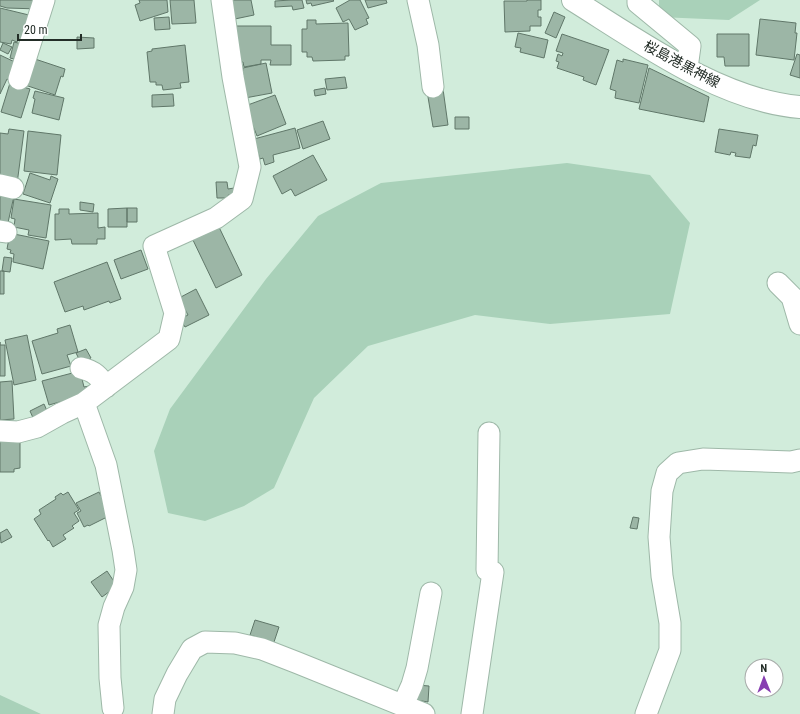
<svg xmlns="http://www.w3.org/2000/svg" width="800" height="714" font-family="'Roboto Condensed','Noto Sans JP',sans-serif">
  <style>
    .green { fill: #a9d1b9 }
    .building { fill: #9cb6a6; stroke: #607769 }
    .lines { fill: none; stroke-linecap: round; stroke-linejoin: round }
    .minor-casing { stroke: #9eb8a8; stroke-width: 23 }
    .major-casing { stroke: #9eb8a8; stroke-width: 24 }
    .minor { stroke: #fff; stroke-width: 21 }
    .major { stroke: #fff; stroke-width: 22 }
    .labels { text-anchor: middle; stroke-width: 4; stroke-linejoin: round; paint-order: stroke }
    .street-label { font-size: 14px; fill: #232d27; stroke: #fff }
  </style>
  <rect width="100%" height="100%" fill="#d1ecdb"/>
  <path class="green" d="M659,0H760L729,20L659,17Z
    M567,163L650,175L690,223L670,314L550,324L475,315L368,346L314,398L274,488L244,506L205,521L168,513L154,451L170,409L266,279L318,216L381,183Z
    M0,695L41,714H0Z"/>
  <path class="building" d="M0,0H40L39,9L7,8L0,6Z
    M139,0H167L168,12L140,21L135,5L140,3Z
    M170,0H194L196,23L172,24Z
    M226,0H251L254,15L230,20Z
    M291,0H302L304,8L293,10L292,6L275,7V1Z
    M306,0H333L334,1L312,6L311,3L307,4Z
    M350,0H360L369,18L366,19L368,24L355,30L349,19L343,22L336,8Z
    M365,0H386L387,3L368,8Z
    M527,0H541V10H538V17H541V26H530V31L505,32L504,1H527Z
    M0,8L33,16L28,41L18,39L17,42L12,40L11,44L0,42Z
    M554,12L565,17L556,38L545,33Z
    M169,17L170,29L155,30L154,18Z
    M760,19L796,23L795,33H797L794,60L756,55Z
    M307,20H316V24L348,23L349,56H345V60L313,61L312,57H307V52H302V29H307Z
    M231,26H271V45H291V65H270L271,60H261V64L244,67L243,62H238Z
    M518,33L548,40L544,58L520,52L521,48L515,47Z
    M562,34L609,50L596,85L583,80L584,77L557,68L559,62L556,61L558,54L562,56L563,53L556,51Z
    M717,34H749V66H725L724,57H717Z
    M77,37L94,38V48L77,49Z
    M14,42L26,45L22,61L10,58Z
    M3,43L12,47L8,54L0,50Z
    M185,45L189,82L180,83L181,88L163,90L162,85H156V82H150L147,52L152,51V49Z
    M797,54L800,55V78L790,75Z
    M0,55L17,63L9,80L7,79L0,94Z
    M29,57L65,69L63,77L61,76L55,95L25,85Z
    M623,59L648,65L639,103L615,98L616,91L610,89L617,60L623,62Z
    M266,63L272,93L245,98L239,72L243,71V68Z
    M649,68L709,97L704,122L639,109Z
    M345,77L347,88L327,90L325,79Z
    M10,83L30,89L21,118L1,112Z
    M325,88L326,94L315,96L314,90Z
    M443,89L448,125L433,127L427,91Z
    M35,91L64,98L59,120L32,113L35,99L33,98Z
    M173,94L174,106L152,107V95Z
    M275,95L286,124L257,136L245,106Z
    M455,117H469V129H455Z
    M323,121L330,139L303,149L297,130Z
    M295,128L300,148L273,155L274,162L265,165L263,158L260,159L254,139Z
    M9,129L24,131L17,184L0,181V133L8,134Z
    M719,129L758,135L756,146L753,145L750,158L735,156L736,153L731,152L730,155L715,152Z
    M28,131L61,135L57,175L24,171Z
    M313,155L327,180L295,196L291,189L282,194L273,176Z
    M30,173L50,180L51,176L58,179L50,203L23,194Z
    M216,182H227L228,189L234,188V195H228V198H217Z
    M0,193L14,196L7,227L0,225Z
    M14,199L51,205L46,238L28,235L29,230L14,227L15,219L11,218Z
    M80,202L94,204L93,212L80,210Z
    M127,208V227H108V209Z
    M127,208H137V222H127Z
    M59,209H69V214L98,213V228L105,227V239H97V244H72L71,239L55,240V214H59Z
    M218,225L242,275L216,288L192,238Z
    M14,234L49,241L43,269L13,262L14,254L10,253L11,250L7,249L9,238Z
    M141,250L148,269L121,279L114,260Z
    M4,257L12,258L10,272L2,271Z
    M107,262L121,299L110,303L109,301L84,310L83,306L65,312L54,282Z
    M0,271H4V294H0Z
    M196,289L209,315L185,327L180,319L188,315L179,298Z
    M70,325L78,352L67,355L71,366L42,374L32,341L58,333L57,329Z
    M27,335L36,380L14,385L5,340Z
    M0,342V345H5V376H0Z
    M86,349L91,358L81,363L76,353Z
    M80,371L84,387L89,386L91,393L49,405L42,381Z
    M12,381L14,419L0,420V382Z
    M44,404L48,413L34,420L30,411Z
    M0,439H20V468L14,469V472H0Z
    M68,492L79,510L74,513L79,521L72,526L74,528L63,535L66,539L53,547L49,540L48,541L34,519L41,514L39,510L56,499L55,497L61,493L63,495Z
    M99,492L101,496L104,495L111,515L89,526L88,525L84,527L77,513L81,511L76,503Z
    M633,517L639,518L637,529L630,528Z
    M7,529L12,537L1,543L0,533Z
    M107,571L117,586L102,597L91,582Z
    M255,620L279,627L274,642L250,635Z
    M417,685L429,686L428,702L416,700Z"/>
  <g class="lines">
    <g class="minor-casing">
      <path id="minor" d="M418,0L428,45L433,87
        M638,0V3L690,46L687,68
        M19,79L44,0
        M0,185L13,188
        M0,231L6,232
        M778,283L792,297L800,324
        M81,368C94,371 99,376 106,387
        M84,403L106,465L123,550L126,570L123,587L114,607L109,625L110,678L113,708
        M0,431L18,432L37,427L62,413L84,403L169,339L175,313L154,246L216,218L242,199L250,167L233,77L222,0
        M403,705L412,685L417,668L431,593
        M163,714L165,699L177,674L192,649L205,642L235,643L262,649L298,663L424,714
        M472,714L493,572L487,570L489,433
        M646,714L670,650V623L662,576L659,537L662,491L667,473L678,463L703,459L791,462L800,460"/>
    </g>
    <g class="major-casing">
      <path id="major" d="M573,0C639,41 721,101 800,107"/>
    </g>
    <use href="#minor" class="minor"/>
    <use href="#major" class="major"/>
  </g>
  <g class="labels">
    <g class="street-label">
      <text transform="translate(682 64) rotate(28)" y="5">桜島港黒神線</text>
    </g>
  </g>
  <g transform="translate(764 678) rotate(359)"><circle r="19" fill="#ffffff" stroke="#a7aba9"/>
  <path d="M0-3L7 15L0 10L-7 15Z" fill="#873eb1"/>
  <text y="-6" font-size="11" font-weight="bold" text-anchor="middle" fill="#232d27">N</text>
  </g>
  <path d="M18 34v6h63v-6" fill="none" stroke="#232d27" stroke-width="2"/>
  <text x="24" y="34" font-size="12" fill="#232d27" stroke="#ffffff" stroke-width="3" paint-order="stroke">20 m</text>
</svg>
